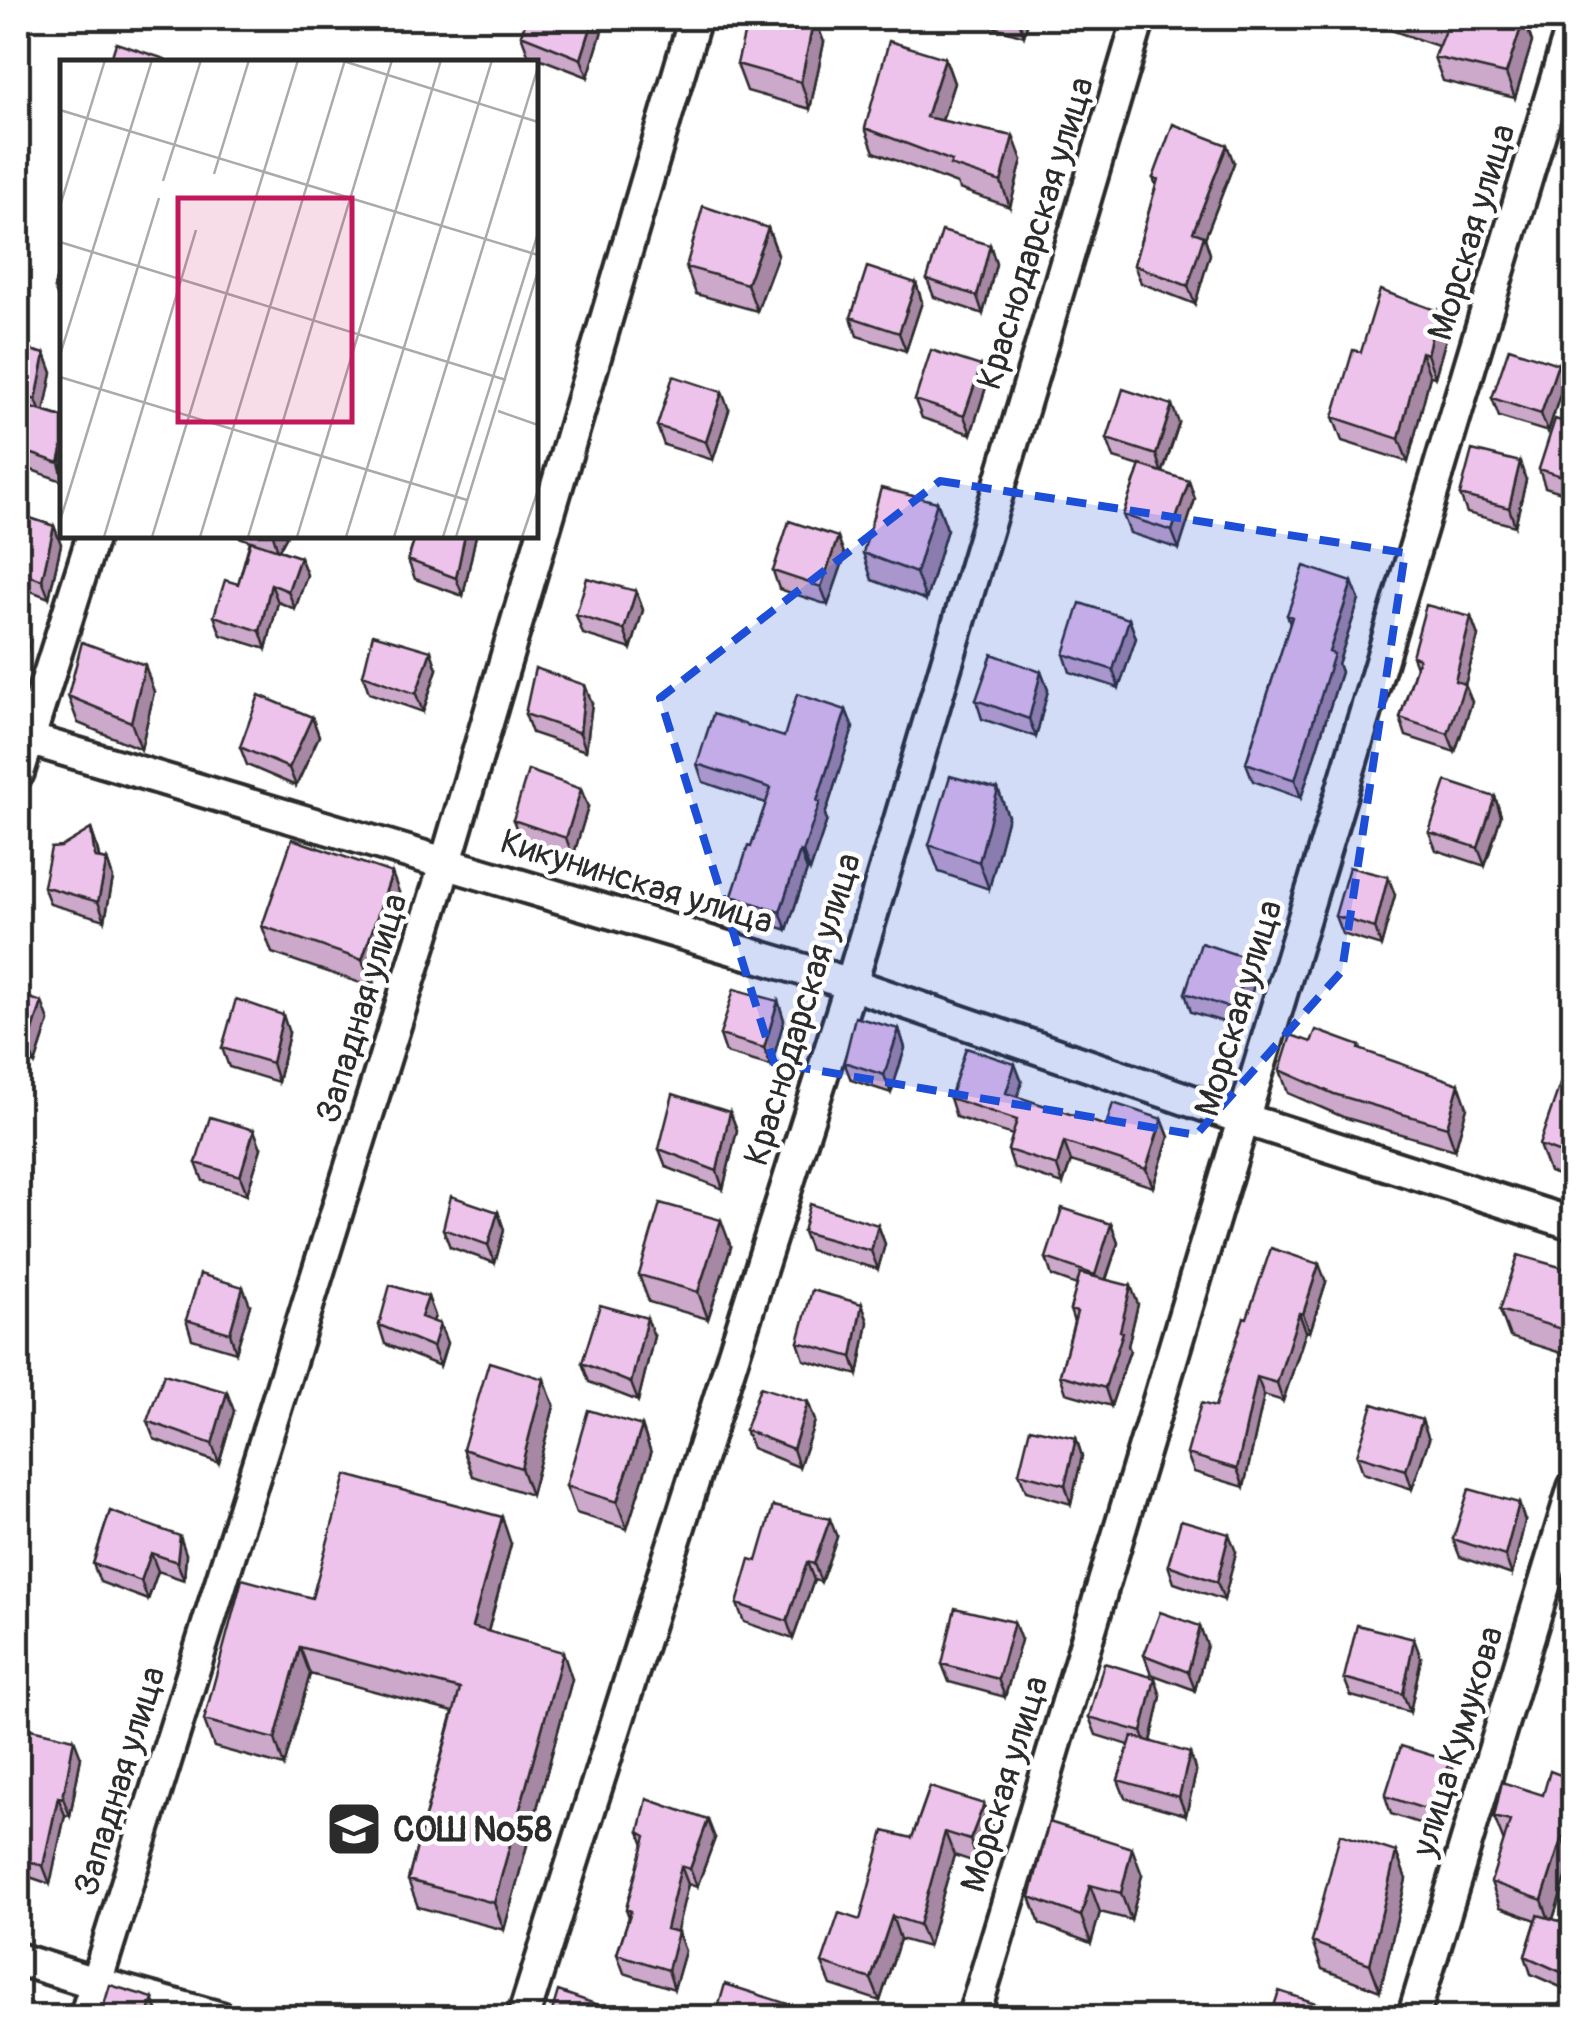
<svg xmlns="http://www.w3.org/2000/svg" width="1591" height="2035" font-family="Pangolin,sans-serif">
  <style>
    .lines { fill: none; stroke-linecap: round; stroke-linejoin: round }
    .minor-casing { stroke: #2b2b2b; stroke-width: 38 }
    .minor { stroke: #fff; stroke-width: 30 }
    .wall { fill: #cca8ca; stroke: #2b2b2b; stroke-width: 2.5 }
    .shaded-wall { fill: #a688a4; stroke: #2b2b2b; stroke-width: 2.5 }
    .building { fill: #edc3eb; stroke: #2b2b2b; stroke-width: 2.5 }
    .marked { fill: #1d4ed8; fill-opacity: 0.2; stroke: #1d4ed8; stroke-width: 8; stroke-dasharray: 20 12; stroke-linejoin: round }
    .labels { text-anchor: middle; stroke-width: 9; stroke-linejoin: round; paint-order: stroke }
    .street-label { font-size: 35px; fill: #2b2b2b; stroke: #fff }
    .poi-label { font-size: 35px; font-weight: bold; fill: #2b2b2b; stroke: #fff; text-anchor: start }
    .inset-road { fill: none; stroke: #aaa; stroke-width: 2.5 }
    .view { fill: #c2185b; fill-opacity: 0.15; stroke: #c2185b; stroke-width: 5 }
    .inset-edge { fill: none; stroke: #2b2b2b; stroke-width: 5 }
  </style>
  <rect width="100%" height="100%" fill="#fff"/>
  <filter id="ink" filterUnits="userSpaceOnUse"><feTurbulence type="fractalNoise" baseFrequency=".01" numOctaves="2"/><feDisplacementMap in="SourceGraphic" scale="20" xChannelSelector="R" yChannelSelector="G"/><feConvolveMatrix kernelMatrix="1 2 1 2 8 2 1 2 1" color-interpolation-filters="sRGB"/></filter>
  <g filter="url(#ink)">
    <g class="lines">
      <g class="minor-casing">
        <path id="minor" d="M18,736L851,984L1244,1119L1574,1224
          M18,773L93,535
          M18,1959L95,1983L221,2018
          M85,2018L446,862L695,18
          M523,2018L851,984L1139,18
          M973,2018L1574,20
          M1413,2018L1574,1487"/>
      </g>
      <use href="#minor" class="minor"/>
    </g>
    <path class="wall" d="M527,18H602L604,24L588,77L528,54L521,35Z
      M964,18H1029L1024,36Z
      M1376,18H1524L1532,42L1515,98L1443,81L1434,57L1438,46L1379,26Z
      M824,42L810,109L747,91L737,64Z
      M945,58L954,83L942,121L1022,160L1010,207L959,189L957,184L874,152L865,128Z
      M1234,163L1205,238L1210,254L1195,304L1141,283L1134,265L1156,185L1153,178Z
      M768,228L778,255L757,311L696,294L686,267Z
      M990,245L996,264L983,314L934,297L927,279Z
      M62,256V307L54,288Z
      M916,283L922,302L906,351L857,336L851,317Z
      M1438,311L1447,335L1435,377L1430,376L1408,462L1342,441L1333,417Z
      M18,347L45,354L52,373L44,411L62,417V481L18,465V419L21,410L18,408Z
      M1564,382L1548,432L1499,417L1492,398Z
      M987,384L971,434L922,418L915,400Z
      M729,410L713,460L664,445L657,426Z
      M1179,423L1163,472L1195,499L1179,549L1130,533L1123,515L1140,466L1114,458L1107,439Z
      M1574,425V496L1545,487L1539,469Z
      M1526,480L1515,526L1467,513L1460,495Z
      M937,502L947,529L926,600L872,580L863,553Z
      M18,514L54,526L61,544L49,598L18,586Z
      M234,535H287L279,550L300,557L307,575L295,609L278,602L266,649L221,635L214,616L238,584L250,541Z
      M416,535H476L463,596L415,579L408,560Z
      M845,556L828,605L779,589L773,571Z
      M1352,582L1359,600L1338,664L1341,672L1301,798L1253,781L1246,763L1290,624L1287,615Z
      M636,591L643,610L631,649L583,634L576,615Z
      M1471,617L1478,636L1465,685L1472,702L1455,752L1406,736L1400,718L1416,667L1412,656Z
      M1129,619L1136,638L1119,688L1070,672L1064,654Z
      M437,669L423,712L369,693L363,675Z
      M1041,672L1048,690L1036,737L982,719L976,700Z
      M154,692L141,749L78,723L68,696Z
      M592,703L586,751L532,733L525,714Z
      M846,710L853,728L825,815L827,820L810,871L807,870L787,930L738,914L732,896L751,847L766,803L703,782L697,764L784,737Z
      M312,717L319,736L296,786L247,765L240,747Z
      M998,789L1008,816L989,889L939,872L929,845Z
      M1495,797L1501,816L1485,866L1436,850L1429,832Z
      M588,807L573,857L520,838L513,820Z
      M91,829L97,847L99,858L107,860L113,878L105,920L50,904L43,886L61,847Z
      M1388,877L1395,895L1381,946L1342,934L1335,916Z
      M402,900L372,987L272,953L262,926Z
      M1250,959L1257,977L1240,1027L1191,1012L1185,993Z
      M18,994L49,1021L35,1064L18,1059Z
      M778,1001L784,1020L771,1066L726,1053L720,1035Z
      M899,1029L905,1048L891,1093L851,1080L844,1062Z
      M289,1033L278,1082L229,1067L222,1048Z
      M1311,1042L1360,1046L1361,1050L1467,1107L1455,1150L1343,1117L1288,1093L1280,1070Z
      M1022,1082L1017,1097L1106,1126L1162,1119L1169,1137L1153,1187L1071,1161L1063,1184L1014,1168L1008,1150L1013,1135L956,1117L950,1098Z
      M1574,1085V1181L1549,1172L1539,1145Z
      M730,1112L737,1130L723,1189L666,1167L659,1149Z
      M261,1148L247,1194L203,1181L196,1163Z
      M498,1212L504,1230L495,1263L450,1247L443,1229Z
      M1111,1224L1118,1243L1106,1280L1138,1304L1128,1346L1130,1350L1111,1406L1066,1393L1060,1375L1074,1322L1070,1310L1077,1285L1052,1276L1046,1258Z
      M878,1225L885,1244L878,1269L810,1250L803,1232Z
      M731,1247L708,1319L649,1302L639,1275Z
      M1574,1271V1357L1510,1337L1500,1310Z
      M1326,1282L1310,1332L1306,1331L1283,1401L1264,1395L1244,1487L1194,1472L1187,1454L1215,1407L1247,1318Z
      M428,1297L435,1316L433,1321L447,1343L440,1366L385,1344L379,1325Z
      M862,1304L868,1322L858,1375L804,1360L798,1342Z
      M250,1305L236,1352L192,1339L186,1320Z
      M654,1336L638,1401L589,1382L582,1363Z
      M808,1402L815,1421L799,1467L752,1448L745,1430Z
      M554,1406L531,1495L473,1476L463,1449Z
      M234,1411L219,1463L154,1439L147,1421Z
      M642,1426L651,1453L627,1529L576,1513L566,1486Z
      M1076,1438L1082,1456L1071,1504L1026,1491L1019,1473Z
      M1429,1439L1412,1489L1363,1473L1357,1455Z
      M110,1511L186,1554L184,1580L158,1571L148,1600L100,1582L93,1564Z
      M1525,1521L1512,1575L1460,1557L1453,1539Z
      M837,1537L821,1582L814,1580L793,1639L744,1622L737,1604L757,1561Z
      M511,1544L488,1632L572,1679L504,1930L418,1907L408,1880L453,1712L310,1674L284,1766L214,1747L204,1720L312,1598Z
      M1236,1552L1224,1600L1174,1583L1168,1565Z
      M1021,1640L1005,1697L949,1682L942,1664Z
      M1207,1645L1195,1690L1151,1674L1144,1655Z
      M1421,1658L1410,1712L1351,1696L1344,1678Z
      M1574,1679V1718L1567,1700Z
      M1161,1696L1151,1742L1196,1772L1186,1815L1125,1798L1118,1780L1129,1745L1096,1735L1089,1717Z
      M18,1726L81,1757L70,1816L65,1815L50,1884L18,1873Z
      M1457,1780L1440,1830L1391,1814L1385,1796Z
      M1574,1780V1862H1571L1553,1919L1574,1925V1993L1531,1974L1525,1956L1536,1920L1500,1907L1491,1882L1504,1842L1494,1817Z
      M930,1787L992,1827L978,1863L954,1855L928,1947L900,1939L880,2001L831,1985L822,1963L860,1920L912,1838Z
      M639,1832L715,1838L697,1887L688,1884L676,1932L685,1951L674,1989L624,1973L617,1954L629,1917L626,1909L644,1845Z
      M1396,1852L1406,1879L1380,1991L1322,1969L1312,1942Z
      M1142,1875L1131,1920L1100,1912L1091,1943L1040,1924L1030,1897Z"/>
    <path class="shaded-wall" d="M594,18H602L604,24L588,77L581,59Z
      M814,18H815L824,42L810,109L801,82Z
      M1018,18H1029L1024,36Z
      M1524,18L1532,42L1515,98L1506,74Z
      M945,58L954,83L935,142L926,117Z
      M1013,136L1022,160L1010,207L1001,182Z
      M1227,145L1234,163L1205,238L1210,254L1195,304L1188,286L1193,232Z
      M768,228L778,255L757,311L747,284Z
      M990,245L996,264L983,314L977,296Z
      M916,283L922,302L906,351L899,333Z
      M1438,311L1447,335L1435,377L1427,354Z
      M1421,352L1430,376L1408,462L1399,439Z
      M45,354L52,373L43,418L36,400Z
      M1558,364L1564,382L1548,432L1541,414Z
      M981,366L987,384L971,434L964,416Z
      M722,392L729,410L713,460L706,442Z
      M1172,405L1179,423L1162,474L1156,455Z
      M62,450V474L59,463Z
      M1520,462L1526,480L1515,526L1509,508Z
      M1189,481L1195,499L1179,549L1172,531Z
      M937,502L947,529L926,600L916,573Z
      M54,526L61,544L49,598L42,580Z
      M273,535H287L278,551Z
      M465,535H476L463,596L456,578Z
      M838,537L845,556L828,605L821,587Z
      M300,557L307,575L295,609L288,591Z
      M1352,582L1359,600L1338,664L1341,672L1301,798L1295,780L1329,652Z
      M271,584L278,602L266,649L260,631Z
      M636,591L643,610L631,649L624,630Z
      M21,614L30,641L18,684V625Z
      M1471,617L1478,636L1465,685L1472,702L1455,752L1448,734L1455,681Z
      M1129,619L1136,638L1119,688L1113,670Z
      M431,651L437,669L423,712L416,694Z
      M145,665L154,692L141,749L131,722Z
      M1041,672L1048,690L1036,737L1029,719Z
      M585,685L592,703L586,751L580,733Z
      M846,710L853,728L825,815L827,820L810,871L803,852L817,801Z
      M312,717L319,736L296,786L289,768Z
      M581,789L588,807L573,857L566,838Z
      M998,789L1008,816L989,889L979,862Z
      M1495,797L1501,816L1485,866L1478,848Z
      M91,829L97,847L102,876L95,858Z
      M800,851L807,870L787,930L780,912Z
      M107,860L113,878L105,920L98,902Z
      M392,873L402,900L372,987L362,960Z
      M1388,877L1395,895L1381,946L1375,928Z
      M1250,959L1257,977L1240,1027L1233,1009Z
      M778,1001L784,1020L771,1066L764,1048Z
      M42,1002L49,1021L35,1064L28,1046Z
      M283,1015L289,1033L278,1082L272,1063Z
      M899,1029L905,1048L891,1093L884,1075Z
      M1015,1064L1022,1082L1012,1112L1006,1093Z
      M1459,1084L1467,1107L1455,1150L1447,1127Z
      M730,1112L737,1130L723,1189L717,1171Z
      M1162,1119L1169,1137L1153,1187L1146,1169Z
      M254,1130L261,1148L247,1194L240,1176Z
      M1064,1142L1071,1161L1063,1184L1057,1166Z
      M498,1212L504,1230L495,1263L488,1245Z
      M721,1220L731,1247L708,1319L698,1292Z
      M1111,1224L1118,1243L1101,1293L1095,1275Z
      M878,1225L885,1244L878,1269L871,1251Z
      M1319,1264L1326,1282L1310,1332L1303,1314Z
      M1131,1286L1138,1304L1128,1346L1130,1350L1111,1406L1105,1388Z
      M243,1287L250,1305L236,1352L230,1333Z
      M1574,1292V1357L1564,1330Z
      M428,1297L435,1316L428,1335L421,1317Z
      M862,1304L868,1322L858,1375L852,1357Z
      M1299,1313L1306,1331L1283,1401L1277,1383Z
      M647,1318L654,1336L638,1401L631,1383Z
      M440,1324L447,1343L440,1366L433,1347Z
      M1257,1377L1264,1395L1244,1487L1237,1469Z
      M544,1379L554,1406L531,1495L521,1468Z
      M227,1392L234,1411L219,1463L212,1444Z
      M808,1402L815,1421L799,1467L793,1449Z
      M1422,1420L1429,1439L1412,1489L1406,1470Z
      M642,1426L651,1453L627,1529L617,1502Z
      M1076,1438L1082,1456L1071,1504L1065,1485Z
      M1519,1503L1525,1521L1512,1575L1505,1556Z
      M502,1517L511,1544L482,1654L472,1627Z
      M830,1519L837,1537L821,1582L814,1564Z
      M1229,1534L1236,1552L1224,1600L1217,1582Z
      M180,1536L186,1554L184,1580L177,1562Z
      M151,1553L158,1571L148,1600L141,1581Z
      M807,1562L814,1580L793,1639L787,1621Z
      M1014,1622L1021,1640L1005,1697L998,1679Z
      M1200,1626L1207,1645L1195,1690L1188,1672Z
      M1414,1639L1421,1658L1410,1712L1403,1694Z
      M300,1647L310,1674L284,1766L275,1739Z
      M563,1652L572,1679L504,1930L494,1903Z
      M1155,1678L1161,1696L1149,1750L1142,1732Z
      M74,1739L81,1757L70,1816L63,1798Z
      M1190,1753L1196,1772L1186,1815L1179,1797Z
      M1450,1761L1457,1780L1440,1830L1434,1812Z
      M58,1797L65,1815L50,1884L43,1866Z
      M984,1804L992,1827L978,1863L970,1840Z
      M708,1820L715,1838L697,1887L690,1869Z
      M945,1832L954,1855L928,1947L919,1925Z
      M1562,1837L1571,1862L1551,1925L1542,1900Z
      M1132,1848L1142,1875L1131,1920L1121,1893Z
      M1396,1852L1406,1879L1380,1991L1370,1964Z
      M681,1866L688,1884L673,1947L666,1929Z
      M1090,1885L1100,1912L1091,1943L1081,1916Z
      M892,1916L900,1939L880,2001L871,1979Z
      M678,1932L685,1951L674,1989L668,1970Z
      M153,1998L160,2018L148,2015Z"/>
    <path class="building" d="M527,18H594L581,59L521,35Z
      M748,18H814L801,82L737,64Z
      M1415,18H1524L1506,74L1434,57L1446,28Z
      M889,41L945,58L926,117L1013,136L1001,182L950,165L952,161L865,128Z
      M116,43L165,59L164,62H110Z
      M1173,124L1227,145L1193,232L1204,236L1188,286L1134,265L1158,179L1153,178Z
      M703,206L768,228L747,284L686,267Z
      M942,231L990,245L977,296L927,279Z
      M62,256V290L54,288Z
      M867,267L916,283L899,333L851,317Z
      M1380,290L1438,311L1427,354L1421,352L1399,439L1333,417L1353,350L1361,352Z
      M18,347L45,354L36,400L18,393Z
      M1509,348L1558,364L1541,414L1492,398Z
      M931,350L981,366L964,416L915,400Z
      M673,376L722,392L706,442L657,426Z
      M1123,389L1172,405L1156,455L1107,439Z
      M22,405L62,417V450L59,463L18,449V419Z
      M1555,419L1574,425V480L1539,469Z
      M1472,450L1520,462L1509,508L1460,495Z
      M1140,465L1189,481L1172,531L1123,515Z
      M881,488L937,502L916,573L863,553Z
      M18,514L54,526L42,580L18,571Z
      M789,521L838,537L821,587L773,571Z
      M416,535H465L456,578L408,560Z
      M251,541L300,557L288,591L271,584L260,631L214,616L225,580L238,584Z
      M1304,566L1352,582L1329,652L1334,654L1295,780L1246,763L1292,617L1287,615Z
      M587,578L636,591L624,630L576,615Z
      M1080,603L1129,619L1113,670L1064,654Z
      M1426,605L1471,617L1455,681L1465,684L1448,734L1400,718L1419,658L1412,656Z
      M373,634L431,651L416,694L363,675Z
      M82,642L145,665L131,722L68,696Z
      M992,654L1041,672L1029,719L976,700Z
      M535,668L585,685L580,733L525,714Z
      M797,694L846,710L817,801L820,802L803,852L800,851L780,912L732,896L748,846L751,847L771,788L697,764L713,714L784,737Z
      M259,695L312,717L289,768L240,747Z
      M528,770L581,789L566,838L513,820Z
      M950,776L998,789L979,862L929,845Z
      M1446,781L1495,797L1478,848L1429,832Z
      M91,829L95,858L107,860L98,902L43,886L51,848L61,847Z
      M292,839L392,873L362,960L262,926Z
      M1349,867L1388,877L1375,928L1335,916Z
      M1201,943L1250,959L1233,1009L1185,993Z
      M734,989L778,1001L764,1048L720,1035Z
      M18,994L42,1002L28,1046L18,1043Z
      M236,999L283,1015L272,1063L222,1048Z
      M855,1017L899,1029L884,1075L844,1062Z
      M1316,1030L1360,1046L1359,1049L1459,1084L1447,1127L1334,1094L1280,1070L1291,1035L1311,1042Z
      M966,1048L1015,1064L1006,1093L1106,1126L1113,1103L1162,1119L1146,1169L1064,1142L1057,1166L1008,1150L1017,1120L950,1098Z
      M1561,1081L1574,1085V1158L1539,1145Z
      M673,1094L730,1112L717,1171L659,1149Z
      M210,1117L254,1130L240,1176L196,1163Z
      M451,1196L498,1212L488,1245L443,1229Z
      M660,1203L721,1220L698,1292L639,1275Z
      M810,1204L878,1225L871,1251L803,1232Z
      M1062,1208L1111,1224L1095,1275L1046,1258Z
      M1271,1248L1319,1264L1303,1314L1299,1313L1277,1383L1257,1377L1237,1469L1187,1454L1201,1403L1215,1407L1244,1317L1247,1318Z
      M1518,1255L1574,1271V1292L1564,1330L1500,1310Z
      M1080,1273L1131,1286L1120,1331L1123,1332L1105,1388L1060,1375L1077,1312L1070,1310Z
      M200,1274L243,1287L230,1333L186,1320Z
      M390,1285L428,1297L421,1317L440,1324L433,1347L379,1325Z
      M812,1290L862,1304L852,1357L798,1342Z
      M600,1305L647,1318L631,1383L582,1363Z
      M489,1362L544,1379L521,1468L463,1449Z
      M164,1374L227,1392L212,1444L147,1421Z
      M760,1387L808,1402L793,1449L745,1430Z
      M1373,1404L1422,1420L1406,1470L1357,1455Z
      M588,1410L642,1426L617,1502L566,1486Z
      M1030,1428L1076,1438L1065,1485L1019,1473Z
      M346,1475L502,1517L472,1627L563,1652L494,1903L408,1880L460,1689L300,1647L275,1739L204,1720L242,1579L312,1598Z
      M1469,1489L1519,1503L1505,1556L1453,1539Z
      M773,1506L830,1519L814,1564L807,1562L787,1621L737,1604L750,1559L757,1561Z
      M110,1511L180,1536L177,1562L151,1553L141,1581L93,1564Z
      M1181,1520L1229,1534L1217,1582L1168,1565Z
      M955,1608L1014,1622L998,1679L942,1664Z
      M1160,1612L1200,1626L1188,1672L1144,1655Z
      M1357,1625L1414,1639L1403,1694L1344,1678Z
      M1104,1663L1155,1678L1142,1732L1089,1717Z
      M1574,1679V1702L1567,1700Z
      M18,1726L74,1739L63,1798L58,1797L43,1866L18,1857Z
      M1132,1736L1190,1753L1179,1797L1118,1780Z
      M1401,1746L1450,1761L1434,1812L1385,1796Z
      M1550,1771L1574,1780V1840L1562,1837L1542,1900L1491,1882L1510,1821L1494,1817L1502,1782L1543,1795Z
      M930,1787L984,1804L970,1840L945,1832L919,1925L892,1916L871,1979L822,1963L839,1913L860,1920L884,1831L912,1838Z
      M647,1799L708,1820L690,1869L681,1866L666,1929L678,1932L668,1970L617,1954L631,1911L626,1909L646,1836L639,1832Z
      M1049,1822L1132,1848L1121,1893L1090,1885L1081,1916L1030,1897Z
      M1340,1834L1396,1852L1370,1964L1312,1942Z
      M1538,1915L1574,1925V1971L1572,1977L1525,1956Z
      M725,1984L810,2011L809,2018H715Z
      M110,1985L153,1998L148,2015L158,2018H100Z
      M558,1991L613,2010L611,2018H550Z
      M1279,1991L1328,2007L1324,2018H1270Z"/>
  </g>
  <path class="marked" d="M940,481L1405,553L1342,971L1196,1135L774,1063L660,698Z"/>
  <defs>
    <g id="school-square" transform="scale(2.875)"><rect x="-9" y="-9" width="18" height="18" rx="4" fill="#2b2b2b" stroke="#fff"/><path d="M0-5L7-2L0 1L-7-2ZM-4 1L0 2.5L4 1V4Q0 6-4 4Z" fill="#fff"/></g>
  </defs>
  <g fill-rule="evenodd">
    <use href="#school-square" x="354" y="1829"/>
  </g>
  <g class="labels">
    <g class="street-label">
      <text transform="translate(1471 232) rotate(-73)" y="12">Морская улица</text>
      <text transform="translate(1035 233) rotate(-73)" y="12">Краснодарская улица</text>
      <text transform="translate(637 881) rotate(17)" y="12">Кикунинская улица</text>
      <text transform="translate(361 1008) rotate(-73)" y="12">Западная улица</text>
      <text transform="translate(1238 1008) rotate(-73)" y="12">Морская улица</text>
      <text transform="translate(802 1009) rotate(-73)" y="12">Краснодарская улица</text>
      <text transform="translate(1457 1741) rotate(-73)" y="12">улица Кумукова</text>
      <text transform="translate(119 1781) rotate(-73)" y="12">Западная улица</text>
      <text transform="translate(1004 1784) rotate(-73)" y="12">Морская улица</text>
    </g>
    <g class="poi-label">
      <text x="393" y="1841">СОШ №58</text>
    </g>
  </g>
  <g transform="translate(60 60)">
    <rect width="478" height="478" fill="#fff"/>
    <path class="inset-road" d="M280,0L478,62M0,50L478,195M154,114L189,0M103,121L141,0M0,146L45,0M0,182L446,320M0,295L92,0M0,317L407,440M438,351L478,365M0,461L99,138M44,477L136,170M92,477L238,0M140,477L285,0M188,477L332,0M237,477L381,0M286,477L432,0M334,477L478,7M383,477L478,173M396,477L478,211M462,477L478,430"/>
    <path class="view" d="M118,138H292V362H118Z"/>
    <rect width="478" height="478" class="inset-edge"/>
  </g>
  <rect width="1591" height="2035" fill="none" stroke="#fff" stroke-width="60"/>
  <rect x="30" y="30" width="1531" height="1975" fill="none" stroke="#2b2b2b" stroke-width="4" filter="url(#ink)"/>
</svg>
